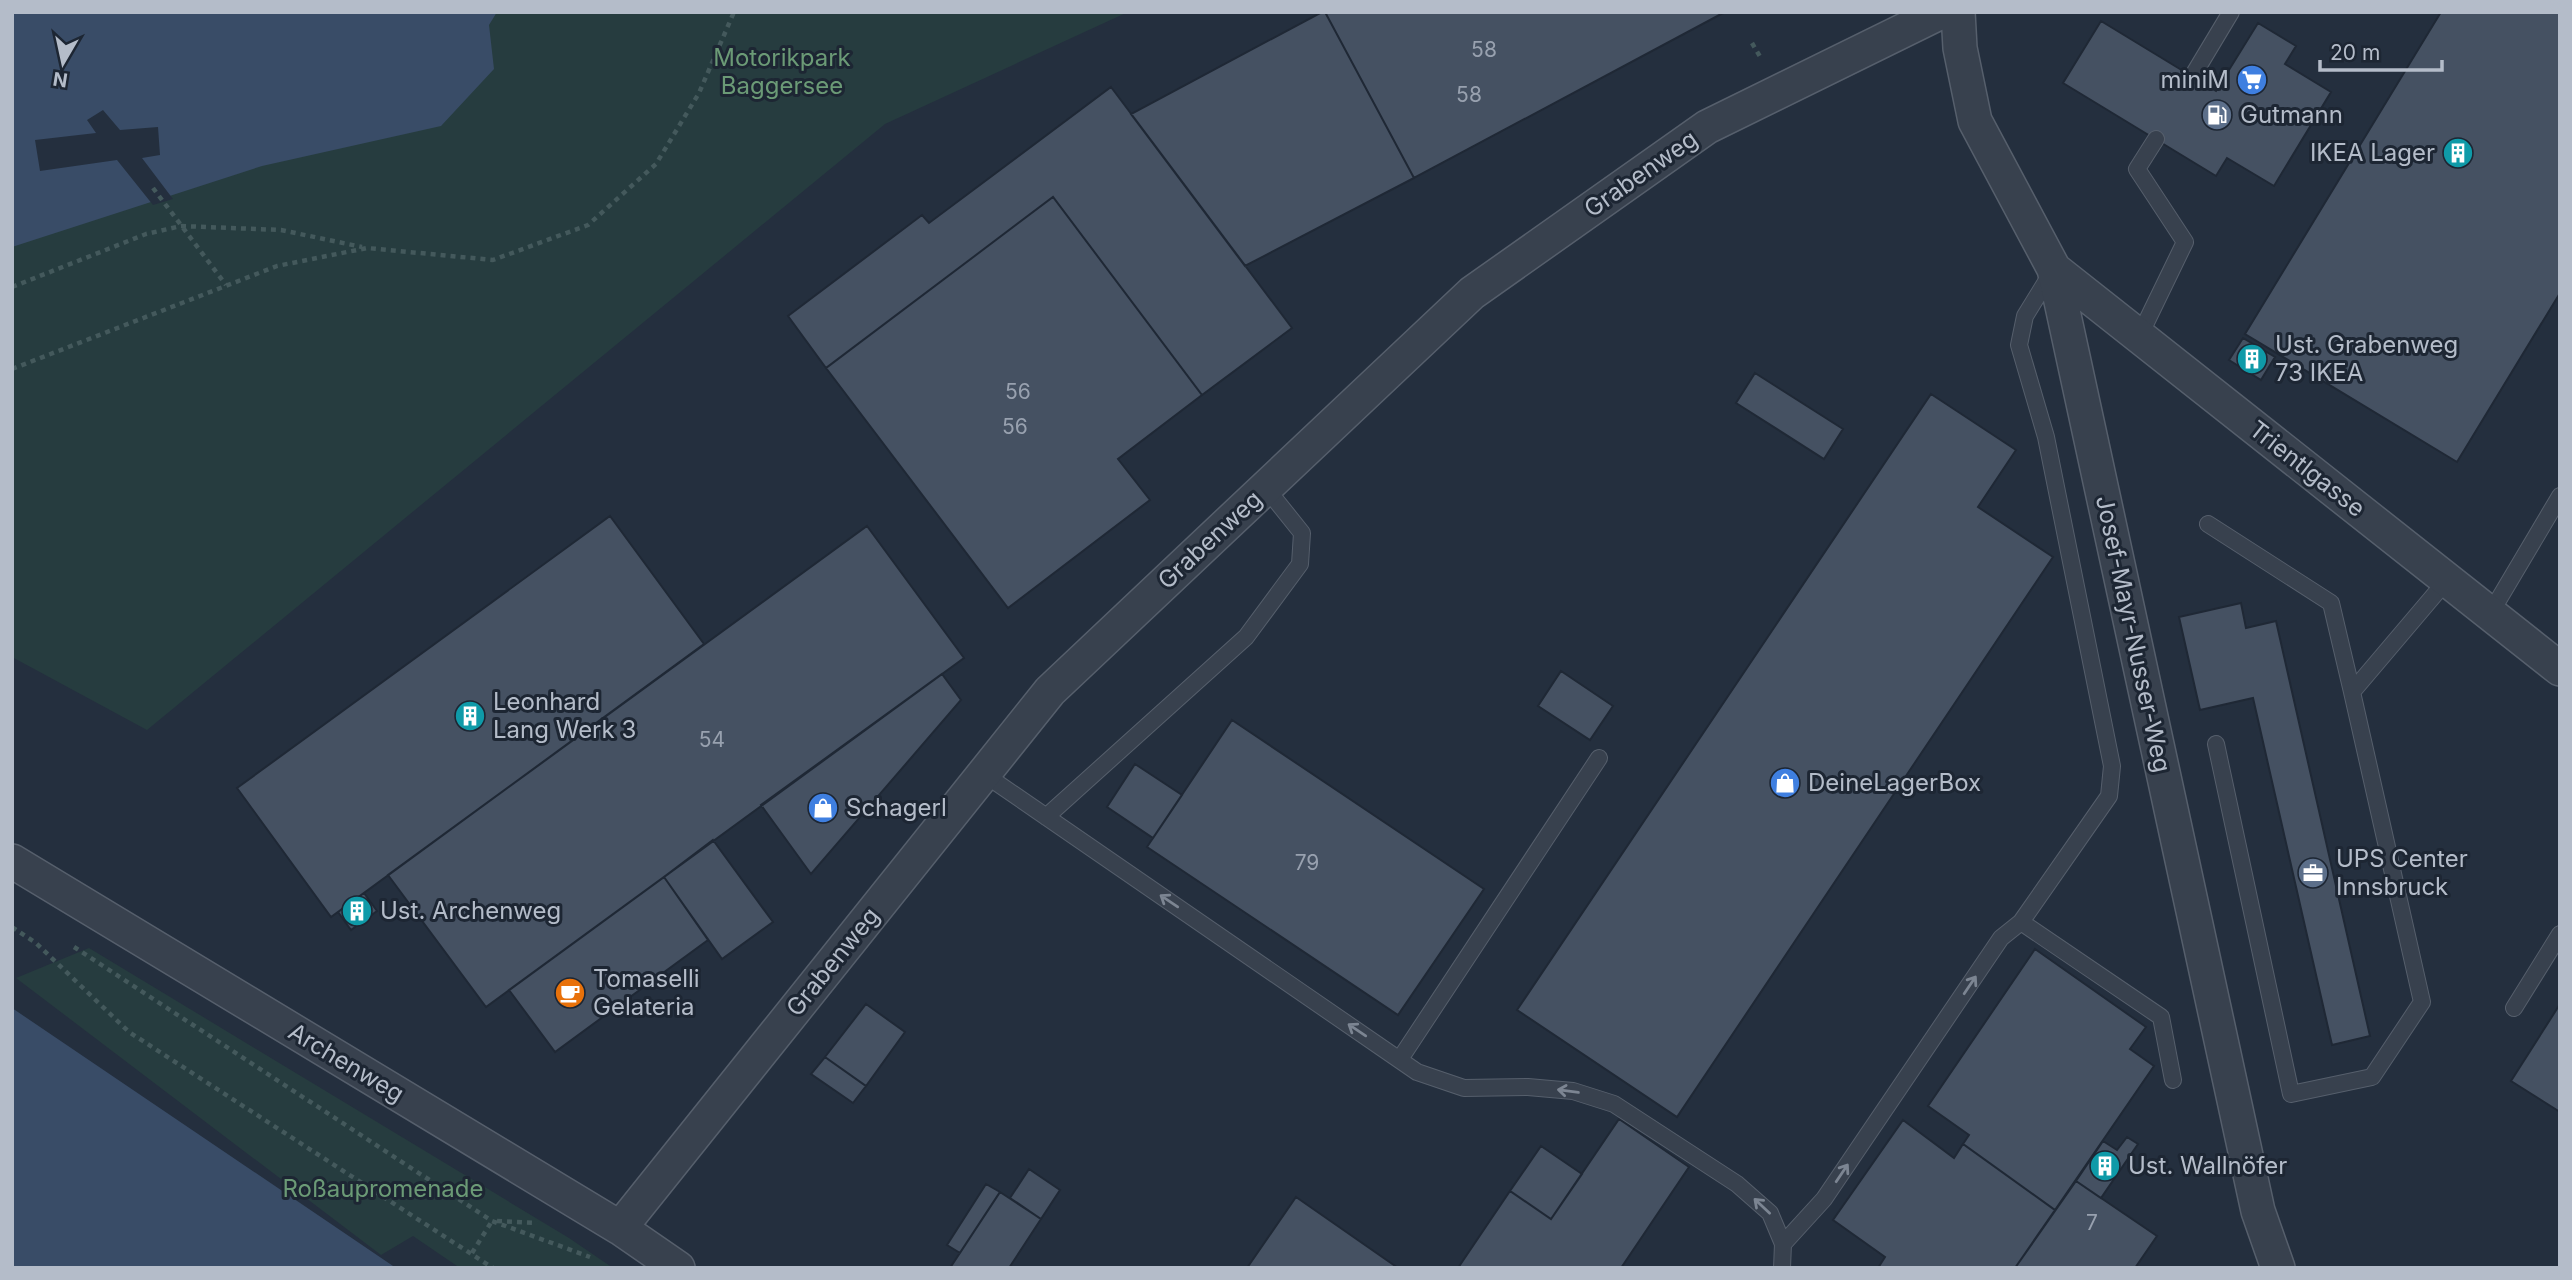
<svg xmlns="http://www.w3.org/2000/svg" width="2572" height="1280" font-family="Inter,sans-serif">
  <style>
    .green { fill: #263c3f }
    .water { fill: #394c67 }
    .pier { fill: #242f3e }
    .building { fill: #455162; stroke: #1f2835; stroke-width: 2 }
    .lines { fill: none; stroke-linecap: round; stroke-linejoin: round }
    .lane-casing { stroke: #565f6c; stroke-width: 18 }
    .street-casing { stroke: #565f6c; stroke-width: 36 }
    .path { stroke: #44595c; stroke-width: 4.5; stroke-dasharray: 5 5; stroke-linecap: butt }
    .lane { stroke: #38414e; stroke-width: 16 }
    .street { stroke: #38414e; stroke-width: 33 }
    .oneway { stroke: #7c8592 }
    .labels { text-anchor: middle; stroke-width: 6; stroke-linejoin: round; paint-order: stroke }
    .number-label { font-size: 21px; fill: #98a1af }
    .park-label { font-size: 24px; fill: #6b9a76; stroke: #1d2633 }
    .poi-label { font-size: 24px; fill: #b4bcc9; stroke: #1d2633; text-anchor: start }
    .street-label { font-size: 24px; fill: #b4bcc9; stroke: #1d2633 }
  </style>
  <rect width="100%" height="100%" fill="#242f3e"/>
  <path class="green" d="M12,12H1128L885,124L147,730L12,657Z
    M89,948L569,1238L613,1268H460L413,1236L381,1255L16,978Z"/>
  <path class="water" d="M12,12H497L489,25L494,69L441,126L262,166L12,247Z
    M12,1008L396,1268H12Z"/>
  <path class="pier" d="M103,110L120,130L158,127L160,155L142,158L173,199L153,205L117,160L40,171L35,140L96,133L87,120Z"/>
  <path class="building" d="M1322,12H1325L1414,178L1245,266L1131,114Z
    M1325,12H1725L1414,178Z
    M2441,12H2560V293L2457,462L2245,334Z
    M2101,21L2216,91L2258,23L2296,46L2285,64L2331,92L2274,186L2227,158L2216,176L2063,83Z
    M1111,87L1292,328L1202,395L1053,197L826,368L788,316L922,215L929,223Z
    M1053,197L1202,395L1118,459L1150,500L1008,608L826,368Z
    M2243,338L2275,357L2261,380L2229,360Z
    M1755,373L1843,429L1824,459L1736,403Z
    M1931,394L2016,450L1978,507L2053,557L1677,1117L1517,1010Z
    M610,516L704,644L331,917L237,788Z
    M867,526L964,658L486,1007L388,875Z
    M2241,603L2246,628L2276,621L2370,1036L2332,1045L2253,698L2200,710L2179,617Z
    M1561,671L1613,706L1590,740L1538,706Z
    M942,674L961,700L811,874L761,805Z
    M1232,720L1484,889L1398,1015L1147,847Z
    M1135,764L1182,795L1153,838L1107,807Z
    M713,840L773,922L722,959L664,877Z
    M664,877L708,940L555,1052L509,990Z
    M364,893L377,911L351,930L338,912Z
    M2035,949L2146,1027L2130,1049L2154,1066L2055,1210L1963,1144L1969,1135L1928,1106Z
    M866,1004L905,1032L866,1086L825,1057Z
    M2560,1004V1112L2511,1081Z
    M825,1057L866,1086L853,1103L811,1074Z
    M1619,1119L1689,1167L1621,1268H1458L1510,1191L1551,1219Z
    M1903,1120L1954,1158L1963,1144L2055,1210L2015,1268H1878L1885,1257L1833,1220Z
    M2127,1137L2138,1144L2101,1198L2076,1181L2103,1141L2117,1150Z
    M1541,1146L1582,1174L1551,1219L1510,1191Z
    M1029,1169L1060,1190L1041,1219L1010,1198Z
    M2076,1181L2157,1236L2135,1268H2015Z
    M986,1184L1000,1192L960,1253L947,1245Z
    M1000,1192L1041,1219L1009,1268H950Z
    M1296,1197L1398,1268H1247Z"/>
  <g class="lines">
    <g class="lane-casing">
      <path id="lane" d="M2192,77L2231,12
        M2052,272L2025,316L2019,345L2046,437L2112,766L2109,796L2021,922L2161,1017L2173,1080
        M2139,337L2185,242L2137,169L2156,139
        M2208,524L2331,603L2352,692
        M2490,614L2560,496
        M2216,744L2291,1094L2372,1077L2422,1002L2352,692L2447,580
        M984,774L1417,1072L1464,1088L1528,1087L1573,1091L1614,1104L1737,1184L1770,1213L1783,1244L1782,1268
        M1046,817L1246,637L1300,564L1302,533L1266,488
        M2514,1008L2560,934
        M1400,1059L1599,758
        M1783,1244L1824,1199L2001,938L2021,922"/>
    </g>
    <g class="street-casing">
      <path id="street" d="M1958,12L1960,48L1975,121L2054,269L2258,1211L2278,1268
        M2054,269L2560,669
        M12,861L620,1228L678,1268
        M620,1228L1050,691L1472,293L1707,127L1941,12"/>
    </g>
    <path class="path" d="M1752,43L1762,60
      M153,188L226,285
      M12,287L146,234L181,226L281,230L362,247
      M12,369L277,266L367,248L493,260L588,225L656,164L699,93L734,12
      M12,927L36,943L129,1032L493,1268
      M74,947L492,1221L590,1257
      M497,1221L537,1223
      M472,1253L492,1221"/>
    <use href="#lane" class="lane"/>
    <use href="#street" class="street"/>
  </g>
  <defs><path id="oneway-shaft" d="M-6 0H5M1.5-3L5.5 0L1.5 3" fill="none" stroke-width="1.6" stroke-linecap="round" stroke-linejoin="round" transform="scale(1.75)"/></defs>
  <g class="oneway">
    <use href="#oneway-shaft" transform="translate(1169 901) rotate(-146)"/>
    <use href="#oneway-shaft" transform="translate(1970 985) rotate(-56)"/>
    <use href="#oneway-shaft" transform="translate(1357 1030) rotate(-146)"/>
    <use href="#oneway-shaft" transform="translate(1568 1091) rotate(-172)"/>
    <use href="#oneway-shaft" transform="translate(1842 1173) rotate(-56)"/>
    <use href="#oneway-shaft" transform="translate(1762 1206) rotate(-137)"/>
  </g>
  <defs>
    <g id="supermarket-disc" transform="scale(1.575)"><circle r="9.5" fill="#3f7fe0" stroke="#1d2633"/><path d="M-6-5.5h2.5l.6 2H6L4.5 2H-2.5L-4.4-4H-6ZM-1.5 3.2a1.3 1.3 0 1 0 .1 0ZM3 3.2a1.3 1.3 0 1 0 .1 0Z" fill="#fff"/></g>
    <g id="fuel-disc" transform="scale(1.575)"><circle r="9.5" fill="#5c6f8a" stroke="#1d2633"/><path d="M-5.5-6h7V0h2V4h1.3V-2.5L3-4.5l.8-.8L6-3V5H2.5V1h-1V6h-7ZM-4.2-4.7v3.2H.2V-4.7Z" fill="#fff"/></g>
    <g id="building-disc" transform="scale(1.575)"><circle r="9.5" fill="#0f9aa8" stroke="#1d2633"/><path d="M-4-6H4V6H1V3H-1V6H-4ZM-2.5-4.3h1.7v1.8h-1.7ZM.8-4.3h1.7v1.8H.8ZM-2.5-1h1.7V.8h-1.7ZM.8-1h1.7V.8H.8Z" fill="#fff"/></g>
    <g id="shop-disc" transform="scale(1.575)"><circle r="9.5" fill="#3f7fe0" stroke="#1d2633"/><path d="M-5-2.5h2.3a2.7 3.5 0 0 1 5.4 0H5L5.5 6h-11ZM-1.5-2.5h3a1.5 2.3 0 0 0-3 0Z" fill="#fff"/></g>
    <g id="office-disc" transform="scale(1.575)"><circle r="9.5" fill="#5c6f8a" stroke="#1d2633"/><path d="M-6-3h4V-5.5h4V-3h4V5H-6ZM-1-4.5V-3h2v-1.5ZM-6 0V1H6V0Z" fill="#fff"/></g>
    <g id="cafe-disc" transform="scale(1.575)"><circle r="9.5" fill="#e8710a" stroke="#1d2633"/><path d="M-5.5-4.5H6V0H3Q3 3.5 0 3.5H-2.5Q-5.5 3.5-5.5 0ZM3-3.2v2h1.7v-2ZM-6 4.5H4V6H-6Z" fill="#fff"/></g>
  </defs>
  <g fill-rule="evenodd">
    <use href="#supermarket-disc" x="2252" y="80"/>
    <use href="#fuel-disc" x="2217" y="115"/>
    <use href="#building-disc" x="2458" y="153"/>
    <use href="#building-disc" x="2252" y="359"/>
    <use href="#building-disc" x="470" y="716"/>
    <use href="#shop-disc" x="1785" y="783"/>
    <use href="#shop-disc" x="823" y="808"/>
    <use href="#office-disc" x="2313" y="873"/>
    <use href="#building-disc" x="357" y="911"/>
    <use href="#cafe-disc" x="570" y="993"/>
    <use href="#building-disc" x="2105" y="1166"/>
  </g>
  <g class="labels">
    <g class="number-label">
      <text x="1484" y="57">58</text>
      <text x="1469" y="102">58</text>
      <text x="1018" y="399">56</text>
      <text x="1015" y="434">56</text>
      <text x="712" y="747">54</text>
      <text x="1307" y="870">79</text>
      <text x="2092" y="1230">7</text>
    </g>
    <g class="park-label">
      <text x="782" y="66">Motorikpark<tspan x="782" dy="28">Baggersee</tspan></text>
      <text x="383" y="1197">Roßaupromenade</text>
    </g>
    <g class="poi-label">
      <text x="2229" y="88" text-anchor="end">miniM</text>
      <text x="2240" y="123">Gutmann</text>
      <text x="2435" y="161" text-anchor="end">IKEA Lager</text>
      <text x="2275" y="353">Ust. Grabenweg<tspan x="2275" dy="28">73 IKEA</tspan></text>
      <text x="493" y="710">Leonhard<tspan x="493" dy="28">Lang Werk 3</tspan></text>
      <text x="1808" y="791">DeineLagerBox</text>
      <text x="846" y="816">Schagerl</text>
      <text x="2336" y="867">UPS Center<tspan x="2336" dy="28">Innsbruck</tspan></text>
      <text x="380" y="919">Ust. Archenweg</text>
      <text x="593" y="987">Tomaselli<tspan x="593" dy="28">Gelateria</tspan></text>
      <text x="2128" y="1174">Ust. Wallnöfer</text>
    </g>
    <g class="street-label">
      <text transform="translate(1641 174) rotate(-35)" y="8">Grabenweg</text>
      <text transform="translate(2307 469) rotate(38)" y="8">Trientlgasse</text>
      <text transform="translate(1210 540) rotate(-43)" y="8">Grabenweg</text>
      <text transform="translate(2133 634) rotate(78)" y="8">Josef-Mayr-Nusser-Weg</text>
      <text transform="translate(833 962) rotate(-51)" y="8">Grabenweg</text>
      <text transform="translate(346 1063) rotate(31)" y="8">Archenweg</text>
    </g>
  </g>
  <rect width="2572" height="1280" fill="none" stroke="#b4bcc9" stroke-width="28"/>
  <g transform="translate(63 63) rotate(189)" stroke="#1d2633" stroke-width="5" paint-order="stroke">
  <path d="M0-5L12 26L0 18L-12 26Z" fill="#b4bcc9"/>
  <text y="-10" font-size="19" font-weight="bold" text-anchor="middle" fill="#b4bcc9">N</text>
  </g>
  <path d="M2320 60v10h122v-10" fill="none" stroke="#b4bcc9" stroke-width="3.5"/>
  <text x="2330" y="60" font-size="21" fill="#b4bcc9" stroke="#1d2633" stroke-width="5" paint-order="stroke">20 m</text>
</svg>
